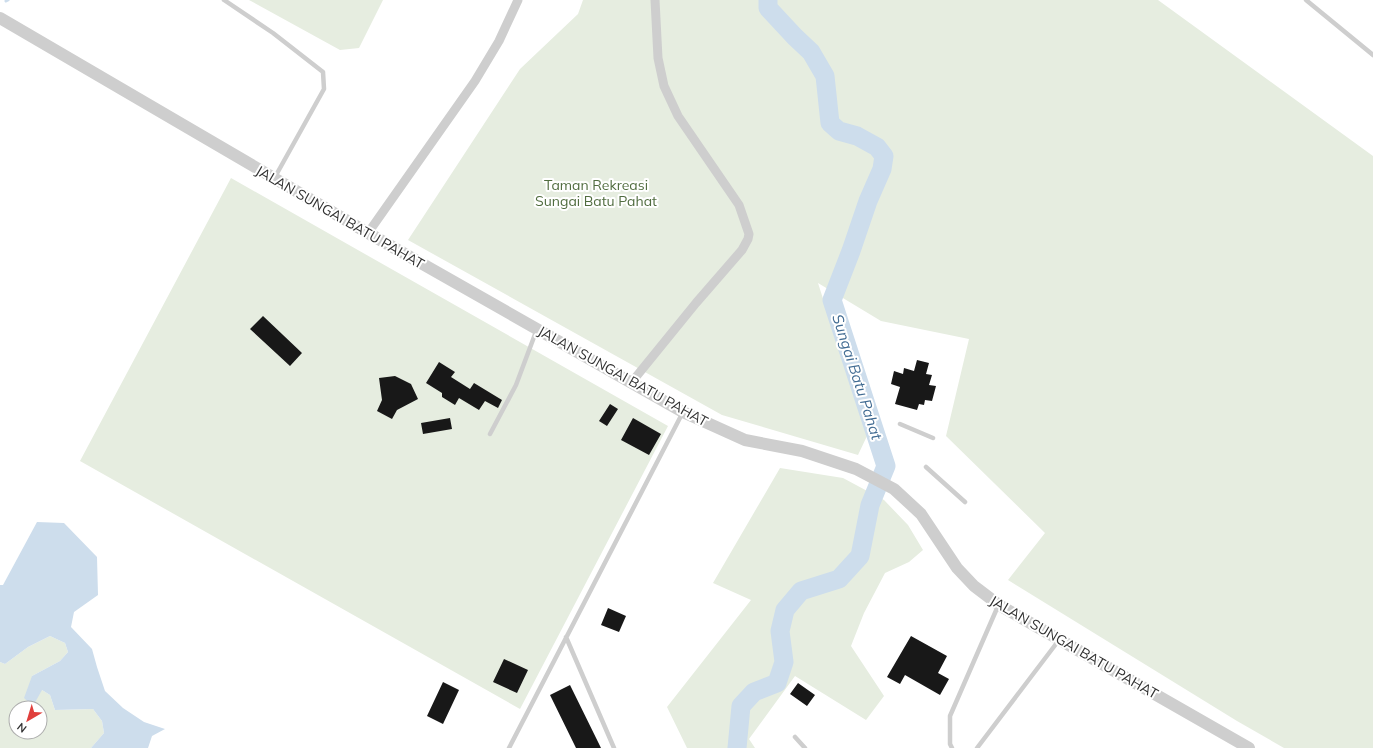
<svg xmlns="http://www.w3.org/2000/svg" width="1373" height="748" font-family="Mulish,sans-serif">
  <style>
    .green { fill: #e6ede0; fill-rule: evenodd }
    .water { fill: #cdddec }
    .lines { fill: none; stroke-linecap: round; stroke-linejoin: round }
    .stream { stroke: #cdddec; stroke-width: 3 }
    .river { stroke: #cdddec; stroke-width: 19 }
    .building { fill: #181818 }
    .service { stroke: #cecece; stroke-width: 4.5 }
    .minor { stroke: #cecece; stroke-width: 9 }
    .tertiary { stroke: #cecece; stroke-width: 12 }
    .labels { text-anchor: middle; stroke-width: 4; stroke-linejoin: round; paint-order: stroke }
    .park-label { font-size: 14px; fill: #506c3f; stroke: #fff }
    .street-label { font-size: 14px; fill: #313131; stroke: #fff }
    .water-label { font-size: 15px; font-style: italic; fill: #416b92; stroke: #fff }
  </style>
  <rect width="100%" height="100%" fill="#fff"/>
  <path class="green" d="M249,0H383L359,48L340,50Z
    M583,0H1158L1373,156V748H1284L1237,721L1008,580L1045,533L946,436L969,339L881,321L818,283L867,436L858,455L722,415L408,240L520,69L578,14Z
    M231,178L668,426L520,709L80,461Z
    M780,468L843,478L884,500L908,525L923,550L909,562L885,573L864,613L851,646L884,696L866,720L795,676L749,739L755,748H687L667,707L751,600L713,583Z
    M50,636L65,643L68,652L60,661L32,676L42,690L50,695L55,710L93,709L102,721L104,733L91,748H0V662L5,664L28,647ZM16,708H40V732H16Z"/>
  <path class="water" d="M37,522L64,523L97,557L98,595L74,612L71,627L92,649L97,667L105,691L123,708L144,722L165,729L152,736L148,748H91L104,733L102,721L93,709L55,710L50,695L42,690L33,706L24,698L32,676L60,661L68,652L65,643L50,636L28,647L5,664L0,662V585H3Z"/>
  <g class="lines">
    <path class="stream" d="M6,1L8,0"/>
    <path class="river" d="M737,748L741,706L754,692L777,683L784,662L780,631L785,610L801,591L839,579L860,556L870,505L886,466L832,300L851,251L868,201L882,169L884,156L877,147L857,136L839,131L830,123L825,76L811,52L795,37L768,8V0"/>
  </g>
  <path class="building" d="M263,316L302,353L290,366L250,329Z
    M917,360L929,363L926,374L932,375L929,385L936,386L932,401L925,400L924,405L919,404L917,410L895,404L900,387L891,384L894,371L903,374L904,368L914,371Z
    M439,362L455,372L451,377L470,389L474,383L502,400L498,408L485,401L479,410L459,398L455,405L442,397V393L426,383Z
    M395,376L411,384L418,399L397,410L392,419L377,411L382,400L379,378Z
    M610,404L618,409L607,426L599,421Z
    M450,418L452,429L423,434L421,423Z
    M633,418L661,434L649,455L621,440Z
    M608,608L626,616L619,632L601,625Z
    M911,636L947,656L938,673L949,679L940,695L905,675L900,684L887,677Z
    M504,659L528,670L517,693L493,682Z
    M443,682L459,690L443,724L427,716Z
    M798,683L815,695L807,706L790,694Z
    M570,685L601,748H576L550,695Z"/>
  <g class="lines">
    <path class="service" d="M224,0L273,33L323,72L324,89L275,177
      M1306,0L1373,55
      M900,424L933,438
      M490,434L516,385L537,329
      M926,467L965,502
      M566,637L614,748
      M795,737L805,748
      M509,748L683,412
      M952,748L950,744V716L998,606
      M977,748L1059,640"/>
    <path class="minor" d="M368,233L475,81L499,41L518,0
      M631,383L696,303L742,250L748,239L749,234L739,205L678,116L664,86L658,58L655,0"/>
    <path class="tertiary" d="M0,18L368,233L683,412L745,440L802,451L856,469L894,489L921,514L957,568L974,586L999,605L1249,748"/>
  </g>
  <g class="labels">
    <g class="park-label">
      <text x="596" y="190">Taman Rekreasi<tspan x="596" dy="16">Sungai Batu Pahat</tspan></text>
    </g>
    <g class="street-label">
      <text transform="translate(340 217) rotate(30)" y="5">JALAN SUNGAI BATU PAHAT</text>
      <text transform="translate(623 376) rotate(29)" y="5">JALAN SUNGAI BATU PAHAT</text>
      <text transform="translate(1074 647) rotate(30)" y="5">JALAN SUNGAI BATU PAHAT</text>
    </g>
    <g class="water-label">
      <text transform="translate(857 377) rotate(72)" y="5">Sungai Batu Pahat</text>
    </g>
  </g>
  <g transform="translate(28 720) rotate(218)"><circle r="19" fill="#ffffff" stroke="#adadad"/>
  <path d="M0-3L7 15L0 10L-7 15Z" fill="#e03f3c"/>
  <text y="-6" font-size="11" font-weight="bold" text-anchor="middle" fill="#313131">N</text>
  </g>
</svg>
